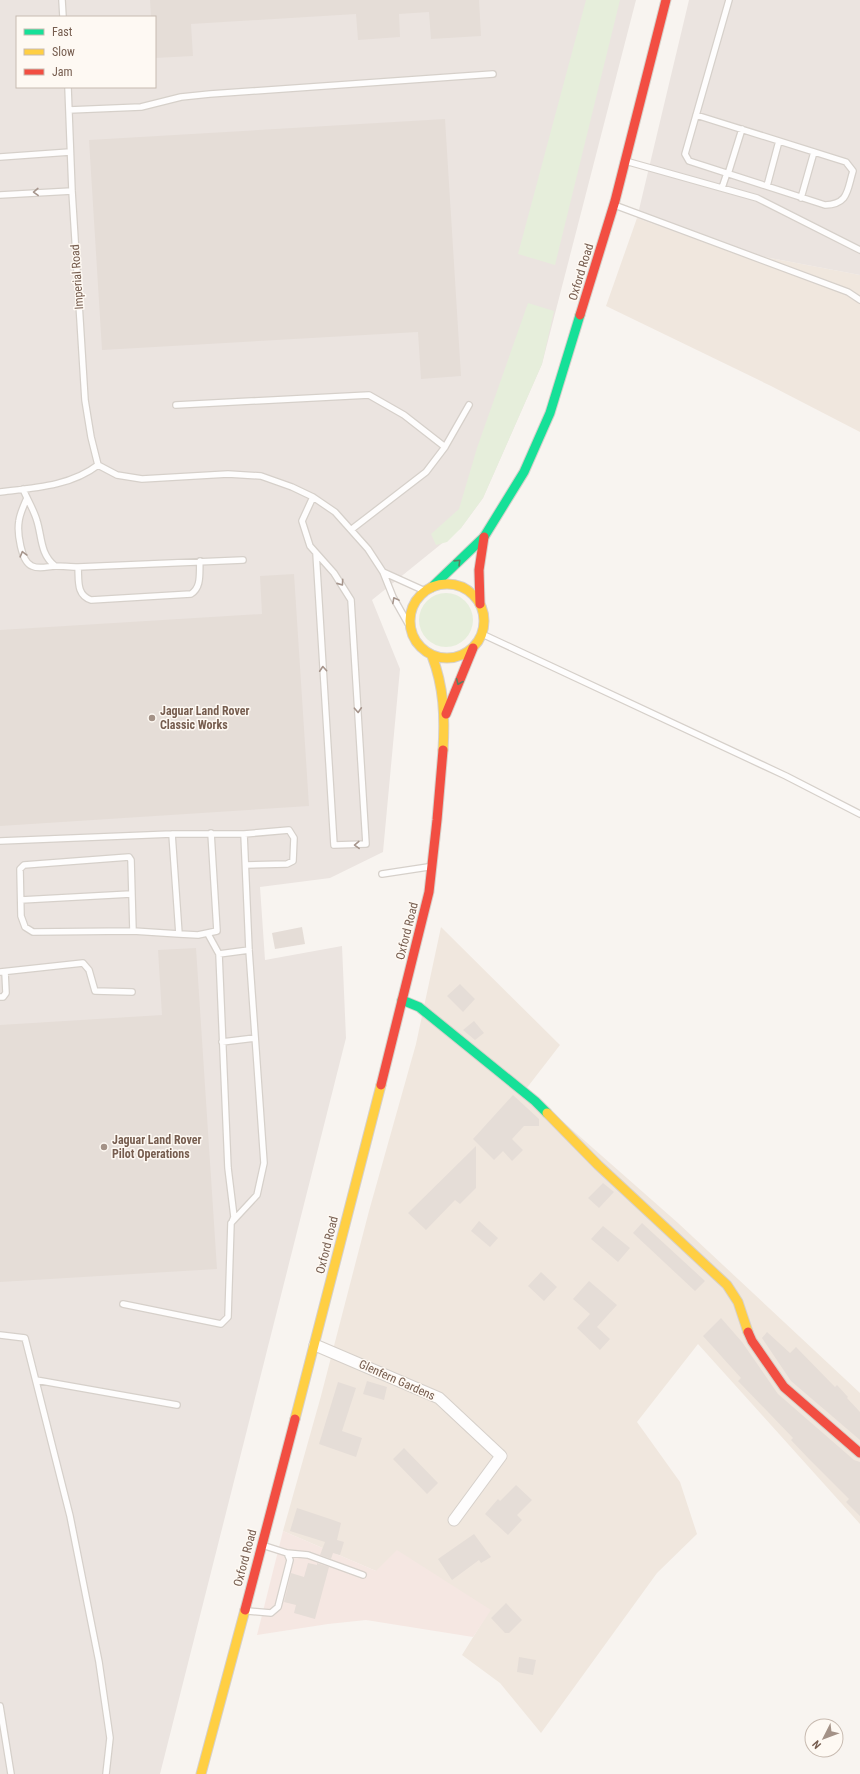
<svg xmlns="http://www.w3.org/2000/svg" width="860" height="1774" font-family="'Roboto Condensed',sans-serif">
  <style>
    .residential { fill: #f0e7de }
    .commercial { fill: #f5e7e2 }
    .industrial { fill: #ebe4e0; fill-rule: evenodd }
    .green { fill: #e6eedb }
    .building { fill: #e5ddd7 }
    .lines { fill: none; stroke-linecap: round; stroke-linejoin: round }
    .lane-casing { stroke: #d6d0ca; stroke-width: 8 }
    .street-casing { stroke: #d6d0ca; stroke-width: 13 }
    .fast-casing { stroke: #d6d0ca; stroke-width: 11 }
    .slow-casing { stroke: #d6d0ca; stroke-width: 11 }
    .jam-casing { stroke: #d6d0ca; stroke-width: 11 }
    .lane { stroke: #fefdfd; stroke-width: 5.5 }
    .street { stroke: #fefdfd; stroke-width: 11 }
    .fast { stroke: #16e098; stroke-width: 9 }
    .slow { stroke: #ffcf43; stroke-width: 9 }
    .jam { stroke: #f24e42; stroke-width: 9 }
    .oneway { stroke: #a6958c }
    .oneway2 { stroke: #5e7e61 }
    .poi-dot { fill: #a49287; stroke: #fef9f3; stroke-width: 1.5 }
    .labels { text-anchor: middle; stroke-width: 3; stroke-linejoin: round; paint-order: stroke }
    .street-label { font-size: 12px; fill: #765d4f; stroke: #fef9f3 }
    .poi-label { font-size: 12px; font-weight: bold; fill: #765d4f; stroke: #fef9f3; text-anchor: start }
  </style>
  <rect width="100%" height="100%" fill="#f8f4f0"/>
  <path class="residential" d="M637,218L723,249L860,275V432L771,386L606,306Z
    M441,927L560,1045L526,1089L678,1223L860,1393V1524L698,1344L637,1422L680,1482L697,1534L657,1573L541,1733L500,1683L462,1655L490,1610L376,1571L283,1531L321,1396L369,1211L416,1044Z"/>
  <path class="commercial" d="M283,1531L376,1571L397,1550L491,1610L473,1637L366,1620L328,1624L257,1635Z"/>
  <path class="industrial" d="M0,0H636L542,364L483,498L461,528L372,600L400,669L383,852L330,878L260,887L265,960L342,946L346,1038L160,1774H0ZM17,17H155V87H17Z
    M689,0H860V275L723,249L637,218Z"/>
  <path class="green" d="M586,0H620L555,265L518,254Z
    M528,303L554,311L542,364L483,498L461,528L447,542L436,545L431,534L459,509L477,448Z
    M419 620a27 27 0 1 1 54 0a27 27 0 1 1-54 0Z"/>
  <path class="building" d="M150,0H479L481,36L431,39L429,12L399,14L400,37L358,40L356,14L191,24L193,56L155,58V17H151Z
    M445,119L461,376L421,379L418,332L102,350L89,140Z
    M294,574L309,806L0,826V630L262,614L260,576Z
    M302,927L305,944L275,949L272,933Z
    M196,948L217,1269L0,1282V1025L162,1015L158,950Z
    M460,984L475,999L463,1012L447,996Z
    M474,1021L484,1033L475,1040L463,1030Z
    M513,1095L539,1119V1126H524L512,1139L523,1150L512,1161L503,1151L494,1160L473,1139Z
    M476,1146V1188L460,1204L455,1200L426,1230L408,1213Z
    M603,1183L614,1192L599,1208L588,1198Z
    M479,1221L498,1238L490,1247L471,1231Z
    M642,1223L705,1281L695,1291L633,1233Z
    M603,1226L630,1248L618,1262L591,1239Z
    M541,1272L557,1287L544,1301L528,1286Z
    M589,1281L617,1305L597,1327L610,1339L600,1350L577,1328L590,1314L573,1299Z
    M721,1318L742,1342L778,1394L854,1460L860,1462V1516L846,1502L849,1499L809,1459L791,1440L793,1438L738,1381L741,1378L703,1336Z
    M767,1332L790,1353L796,1347L835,1387L837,1385L848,1397L847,1398L860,1412V1440L791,1381L762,1338Z
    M367,1381L387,1387L384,1400L363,1394Z
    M338,1382L356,1388L342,1431L362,1438L356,1457L319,1444Z
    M404,1448L438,1483L427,1494L393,1459Z
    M516,1485L532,1500L517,1515L522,1520L508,1535L485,1514L498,1499L500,1501Z
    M297,1508L333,1520L329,1530L333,1520L341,1523L337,1540L344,1542L340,1555L333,1553L331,1559L320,1555L325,1542L290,1531Z
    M474,1534L491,1557L481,1563L479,1560L452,1580L438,1559Z
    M308,1563L317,1565V1563L329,1567L315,1619L294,1613L296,1605L284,1602L291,1573L304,1577Z
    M506,1603L522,1620L509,1633H505L491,1618Z
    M519,1657L536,1660L533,1675L517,1672Z"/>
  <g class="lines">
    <g class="lane-casing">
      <path id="lane" d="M62,0L63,17
        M68,87L72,191L85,400L91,437L98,465L117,475L142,479L228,474L261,476L292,487L313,497L335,512L368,549L383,572L393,597L410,627
        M69,110L141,107L181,97L210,94L493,74
        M696,115L846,162L853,171C847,190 849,204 825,205L689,161L685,154L729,0
        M0,157L70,152
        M629,162L757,198L860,250
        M728,174L742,129
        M767,186L779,141
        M722,188L727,173
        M0,195L72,191
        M801,198L814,152
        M617,206L848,292L860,300
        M176,405L369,395L404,415L445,447L426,472L352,529
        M445,447L469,405
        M23,489C27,499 34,510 37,521C42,537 40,554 55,566
        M0,492C34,488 71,486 98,465
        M313,497L302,521L310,546L334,573L351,600L366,844L334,845L316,553
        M27,498C24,505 20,513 19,521C17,532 21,562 32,566C40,570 48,566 56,566C63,566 71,567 78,567L243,560
        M78,567C79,580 76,595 91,600L191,594C202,587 199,573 200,561
        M383,572L425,591
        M482,634L786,776L860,814
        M172,834L179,934L198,935L217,931L211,833
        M0,841L172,834H244L289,830L294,838L293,861L287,864L246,865
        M382,874L428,867
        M21,900L131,894
        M133,931L131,860L129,857L24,865L20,869L21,916L25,927L33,932L133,931L179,934
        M208,934L219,954L228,1168L234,1217L232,1222
        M219,954L249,950
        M0,972L83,963L89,970L95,991L132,992
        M0,997H3L6,993L5,972
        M222,1042L255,1038
        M123,1304L221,1324L228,1317L231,1223L257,1195L264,1163L249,950L244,834
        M0,1335L25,1338L70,1516L99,1662L110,1738L106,1774
        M36,1380L177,1405
        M287,1553L308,1555L363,1575
        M248,1611L271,1613L278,1607L290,1560L287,1553L265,1546
        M0,1706L11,1774"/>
    </g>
    <g class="street-casing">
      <path id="street" d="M315,1345L439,1398L501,1456L454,1520"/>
    </g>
    <g class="fast-casing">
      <path id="fast" d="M432,587L484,537L524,472L550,413L580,315
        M402,1000L419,1007L535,1101L547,1113"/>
    </g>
    <g class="slow-casing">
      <path id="slow" d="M410 621a37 37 0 1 1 74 0a37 37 0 1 1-74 0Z
        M432,656C444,687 445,717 443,750
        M547,1113L598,1165L727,1285L738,1302L748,1332
        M295,1419L381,1085
        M201,1774L245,1610"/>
    </g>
    <g class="jam-casing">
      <path id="jam" d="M580,315L615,201L666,0
        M480,604L479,570L484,537
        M446,714L473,648
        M381,1085L429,892L437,820L443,750
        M748,1332L752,1341L784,1387L860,1453
        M245,1610L295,1419"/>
    </g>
    <use href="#lane" class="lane"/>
    <use href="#street" class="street"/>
    <use href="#fast" class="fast"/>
    <use href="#slow" class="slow"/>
    <use href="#jam" class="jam"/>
  </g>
  <defs><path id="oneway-chevron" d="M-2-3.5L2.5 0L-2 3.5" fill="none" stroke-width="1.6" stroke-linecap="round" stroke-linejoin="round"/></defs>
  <g class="oneway">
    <use href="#oneway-chevron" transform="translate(36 192) rotate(178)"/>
    <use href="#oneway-chevron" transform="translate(23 554) rotate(-105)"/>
    <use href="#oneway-chevron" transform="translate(341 583) rotate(55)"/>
    <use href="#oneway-chevron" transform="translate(395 600) rotate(-118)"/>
    <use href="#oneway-chevron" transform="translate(323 669) rotate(-94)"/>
    <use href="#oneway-chevron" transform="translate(358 710) rotate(87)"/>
    <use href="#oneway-chevron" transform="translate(357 845) rotate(178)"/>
  </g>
  <g class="oneway2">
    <use href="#oneway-chevron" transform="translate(458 562) rotate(-44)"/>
    <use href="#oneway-chevron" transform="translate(459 682) rotate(113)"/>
  </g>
  <g class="poi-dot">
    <circle cx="152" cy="718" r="4"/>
    <circle cx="104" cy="1147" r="4"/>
  </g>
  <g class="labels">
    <g class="street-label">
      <text transform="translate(581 272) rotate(-73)" y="4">Oxford Road</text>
      <text transform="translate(77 277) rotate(-94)" y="4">Imperial Road</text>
      <text transform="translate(407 931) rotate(-76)" y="4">Oxford Road</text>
      <text transform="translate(327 1245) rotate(-76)" y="4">Oxford Road</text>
      <text transform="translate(397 1380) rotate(24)" y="4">Glenfern Gardens</text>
      <text transform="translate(245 1558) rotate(-75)" y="4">Oxford Road</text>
    </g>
    <g class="poi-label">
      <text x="160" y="715">Jaguar Land Rover<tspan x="160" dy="14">Classic Works</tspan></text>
      <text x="112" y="1144">Jaguar Land Rover<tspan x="112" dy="14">Pilot Operations</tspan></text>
    </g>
  </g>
  <rect x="16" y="16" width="140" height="72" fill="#fef9f3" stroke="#c8bbb1"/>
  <rect x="24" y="29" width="20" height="6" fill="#16e098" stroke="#c8bbb1"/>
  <text x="52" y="36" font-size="12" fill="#765d4f">Fast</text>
  <rect x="24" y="49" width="20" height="6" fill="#ffcf43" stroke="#c8bbb1"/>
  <text x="52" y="56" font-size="12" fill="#765d4f">Slow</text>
  <rect x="24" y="69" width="20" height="6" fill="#f24e42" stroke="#c8bbb1"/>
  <text x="52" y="76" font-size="12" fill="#765d4f">Jam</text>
  <g transform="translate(824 1738) rotate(228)"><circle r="19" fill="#fef9f3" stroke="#c8bbb1"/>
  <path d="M0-3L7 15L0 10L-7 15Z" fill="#a49287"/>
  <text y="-6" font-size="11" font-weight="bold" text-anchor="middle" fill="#765d4f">N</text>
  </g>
</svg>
